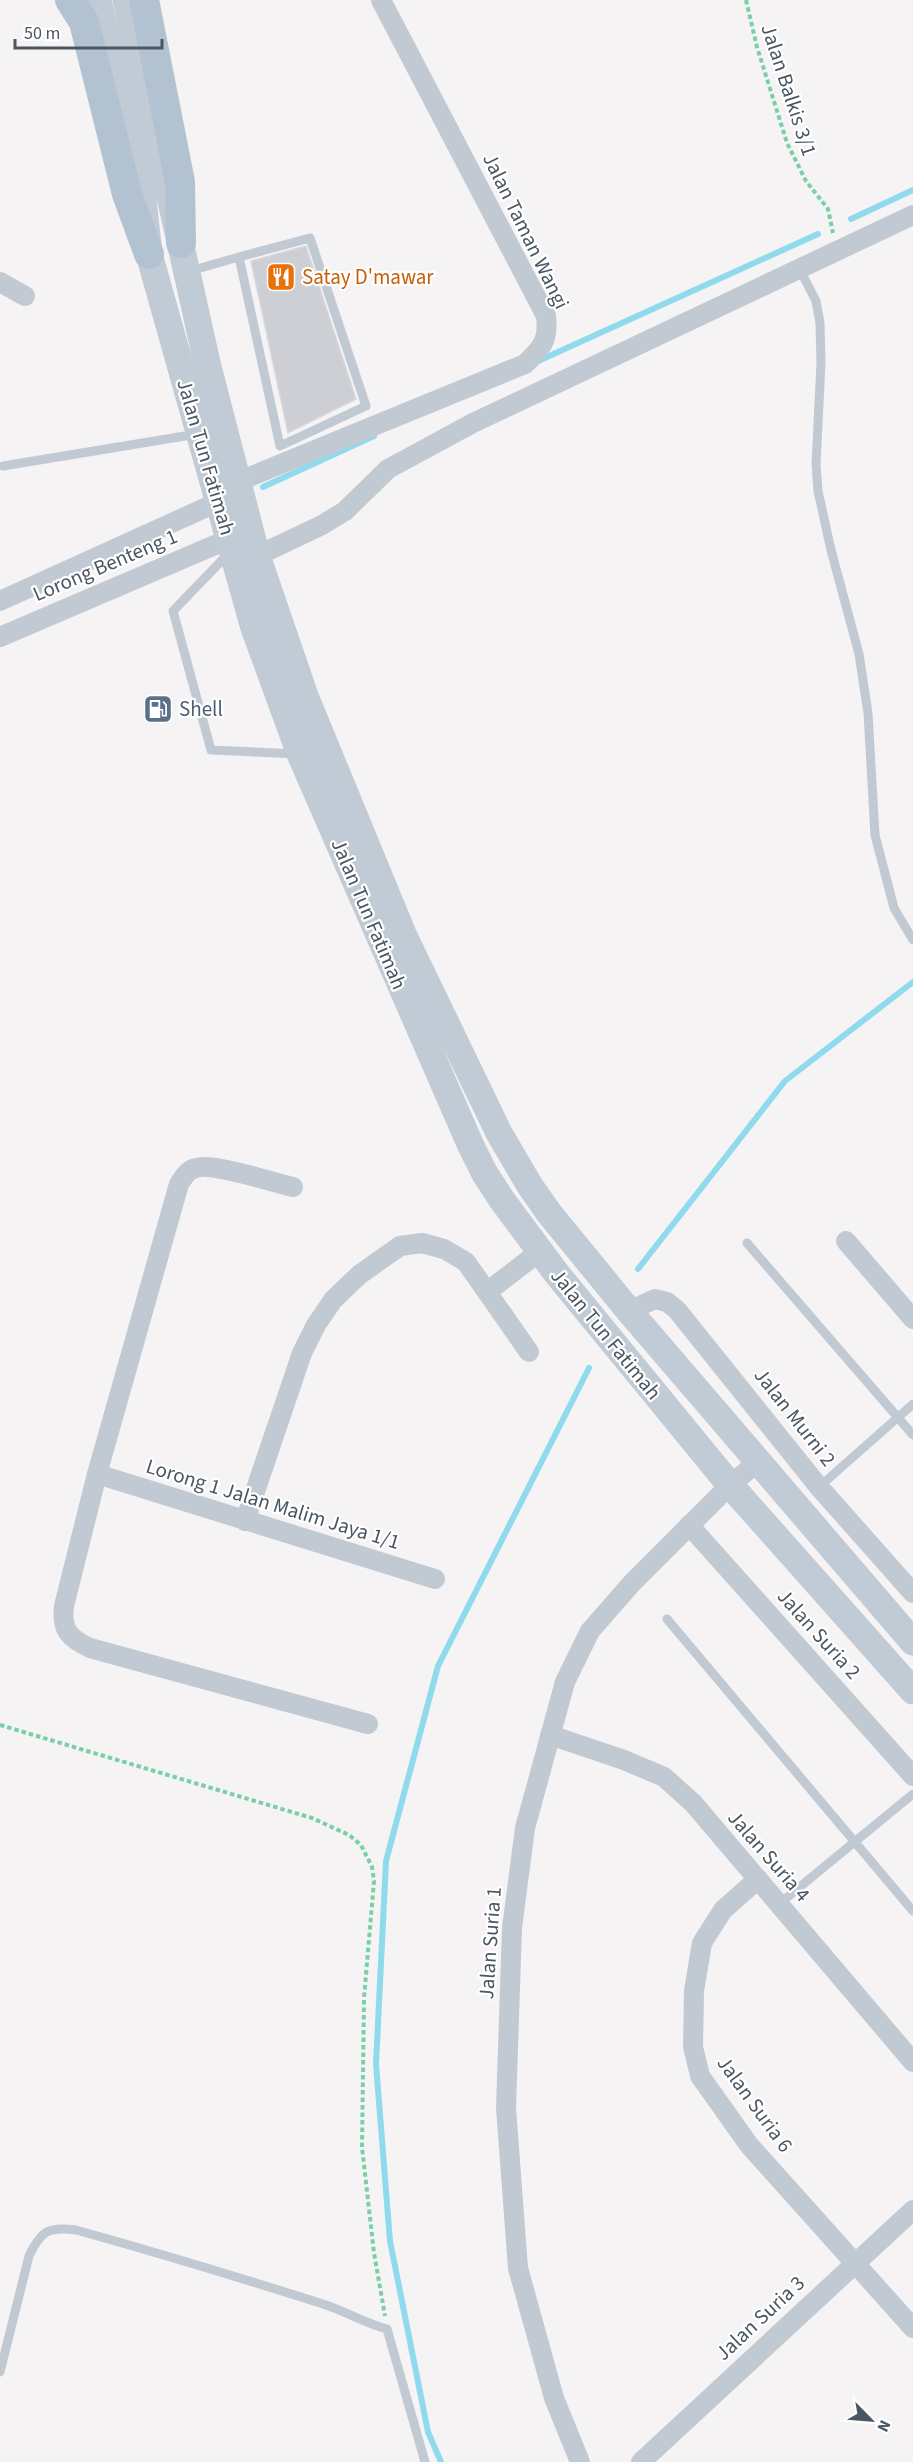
<svg xmlns="http://www.w3.org/2000/svg" width="913" height="2462" font-family="'Source Sans 3',sans-serif">
  <style>
    .lines { fill: none; stroke-linecap: round; stroke-linejoin: round }
    .stream { stroke: #90daee; stroke-width: 6 }
    .building { fill: #cdcfd5; stroke: #d7d9de; stroke-width: 1.5 }
    .path { stroke: #7ad0a6; stroke-width: 4; stroke-dasharray: 4.5 3; stroke-linecap: butt }
    .service { stroke: #c1cad2; stroke-width: 9 }
    .minor { stroke: #c1cad2; stroke-width: 20 }
    .secondary { stroke: #c1cbd6; stroke-width: 27 }
    .primary { stroke: #b3c2d1; stroke-width: 30 }
    .labels { text-anchor: middle; stroke-width: 4.5; stroke-linejoin: round; paint-order: stroke }
    .street-label { font-size: 21px; fill: #4a5661; stroke: #fff }
    .food-label { font-size: 21px; fill: #c56008; stroke: #fff; text-anchor: start }
    .service-label { font-size: 21px; fill: #4e5e75; stroke: #fff; text-anchor: start }
  </style>
  <rect width="100%" height="100%" fill="#f5f3f3"/>
  <g class="lines">
    <path class="stream" d="M851,219L913,190
      M536,362L818,234
      M263,487L374,436
      M638,1269L785,1081L913,982
      M441,2462L428,2432L390,2241L376,2064L386,1861L438,1666L589,1368"/>
  </g>
  <path class="building" d="M306,246L356,399L288,433L251,261Z"/>
  <g class="lines">
    <path class="path" d="M746,0L757,47L787,143L806,181L828,209L833,233
      M0,1725L312,1818L349,1835L361,1845L372,1867L374,1881L364,1998L362,2147L374,2253L385,2316"/>
    <path class="service" d="M799,268L816,301L820,323L821,363L816,464L818,491L831,550L859,654L868,713L875,835L894,908L913,940
      M190,271L239,257L280,446L366,406L310,238L239,257
      M3,466L197,434
      M229,553L173,611L211,750L298,754
      M747,1243L913,1435
      M819,1487L913,1404
      M667,1619L913,1911
      M779,1904L913,1794
      M0,2372L29,2256C41,2231 48,2226 76,2230C159,2253 241,2278 323,2304C345,2311 365,2323 387,2329L425,2462"/>
    <path class="minor" d="M0,282L25,296
      M237,482L525,364C542,348 549,340 546,316L381,0
      M257,556L322,525L345,511L388,469L473,423L913,215
      M0,601L218,502
      M0,637L229,539
      M293,1187C274,1183 212,1162 196,1168C187,1170 184,1177 179,1184L97,1474L64,1606C61,1630 69,1638 90,1648L368,1724
      M846,1241L913,1319
      M487,1292L539,1252
      M629,1311L655,1299L667,1302L677,1310L819,1487L913,1593
      M97,1474L435,1579
      M245,1521L302,1353L316,1325L333,1300L359,1275L400,1246L422,1243L444,1249L466,1262L529,1352
      M689,1525L913,1776
      M550,1735L624,1760L664,1777L693,1803L913,2062
      M758,1879L723,1910L702,1943L694,1991L693,2047L700,2076L749,2145L913,2328
      M580,2462L554,2398L518,2268L506,2108L512,1928L525,1828L565,1682L590,1631L632,1583L730,1485L758,1462
      M641,2462L913,2210"/>
    <path class="secondary" d="M98,0L142,190L149,254L254,628L300,754L471,1146L485,1174L502,1200L557,1274L730,1485L913,1691
      M126,0L208,367L257,556L305,696L403,934L499,1133L530,1186L549,1213L629,1311L913,1642"/>
    <path class="primary" d="M70,0L84,22L127,194L149,254
      M144,0L180,182L181,243"/>
  </g>
  <defs>
    <g id="restaurant-square" transform="scale(1.5)"><rect x="-9" y="-9" width="18" height="18" rx="4" fill="#e8710a" stroke="#fff"/><path d="M-5-6h1v4h1v-4h1v4h1v-4h1v5L-1.5 .5V6h-2V.5L-5-1ZM5-6V6H3V1.5H1.5Q1.5-4 5-6Z" fill="#fff"/></g>
    <g id="fuel-square" transform="scale(1.5)"><rect x="-9" y="-9" width="18" height="18" rx="4" fill="#5c6f8a" stroke="#fff"/><path d="M-5.5-6h7V0h2V4h1.3V-2.5L3-4.5l.8-.8L6-3V5H2.5V1h-1V6h-7ZM-4.2-4.7v3.2H.2V-4.7Z" fill="#fff"/></g>
  </defs>
  <g fill-rule="evenodd">
    <use href="#restaurant-square" x="281" y="277"/>
    <use href="#fuel-square" x="158" y="709"/>
  </g>
  <g class="labels">
    <g class="street-label">
      <text transform="translate(789 90) rotate(72)" y="7">Jalan Balkis 3/1</text>
      <text transform="translate(526 231) rotate(64)" y="7">Jalan Taman Wangi</text>
      <text transform="translate(206 457) rotate(74)" y="7">Jalan Tun Fatimah</text>
      <text transform="translate(105 565) rotate(-23)" y="7">Lorong Benteng 1</text>
      <text transform="translate(369 914) rotate(67)" y="7">Jalan Tun Fatimah</text>
      <text transform="translate(606 1334) rotate(51)" y="7">Jalan Tun Fatimah</text>
      <text transform="translate(795 1417) rotate(52)" y="7">Jalan Murni 2</text>
      <text transform="translate(273 1504) rotate(17)" y="7">Lorong 1 Jalan Malim Jaya 1/1</text>
      <text transform="translate(819 1634) rotate(48)" y="7">Jalan Suria 2</text>
      <text transform="translate(769 1856) rotate(49)" y="7">Jalan Suria 4</text>
      <text transform="translate(490 1943) rotate(-86)" y="7">Jalan Suria 1</text>
      <text transform="translate(755 2104) rotate(54)" y="7">Jalan Suria 6</text>
      <text transform="translate(760 2318) rotate(-43)" y="7">Jalan Suria 3</text>
    </g>
    <g class="food-label">
      <text x="302" y="284">Satay D'mawar</text>
    </g>
    <g class="service-label">
      <text x="179" y="716">Shell</text>
    </g>
  </g>
  <g transform="translate(871 2420) rotate(115)" stroke="#ffffff" stroke-width="4.5" paint-order="stroke">
  <path d="M0-4.5L10 22L0 15L-10 22Z" fill="#4a5661"/>
  <text y="-9" font-size="16" font-weight="bold" text-anchor="middle" fill="#4a5661">N</text>
  </g>
  <path d="M15 39v9h147v-9" fill="none" stroke="#4a5661" stroke-width="3"/>
  <text x="24" y="39" font-size="18" fill="#4a5661" stroke="#ffffff" stroke-width="4.5" paint-order="stroke">50 m</text>
</svg>
